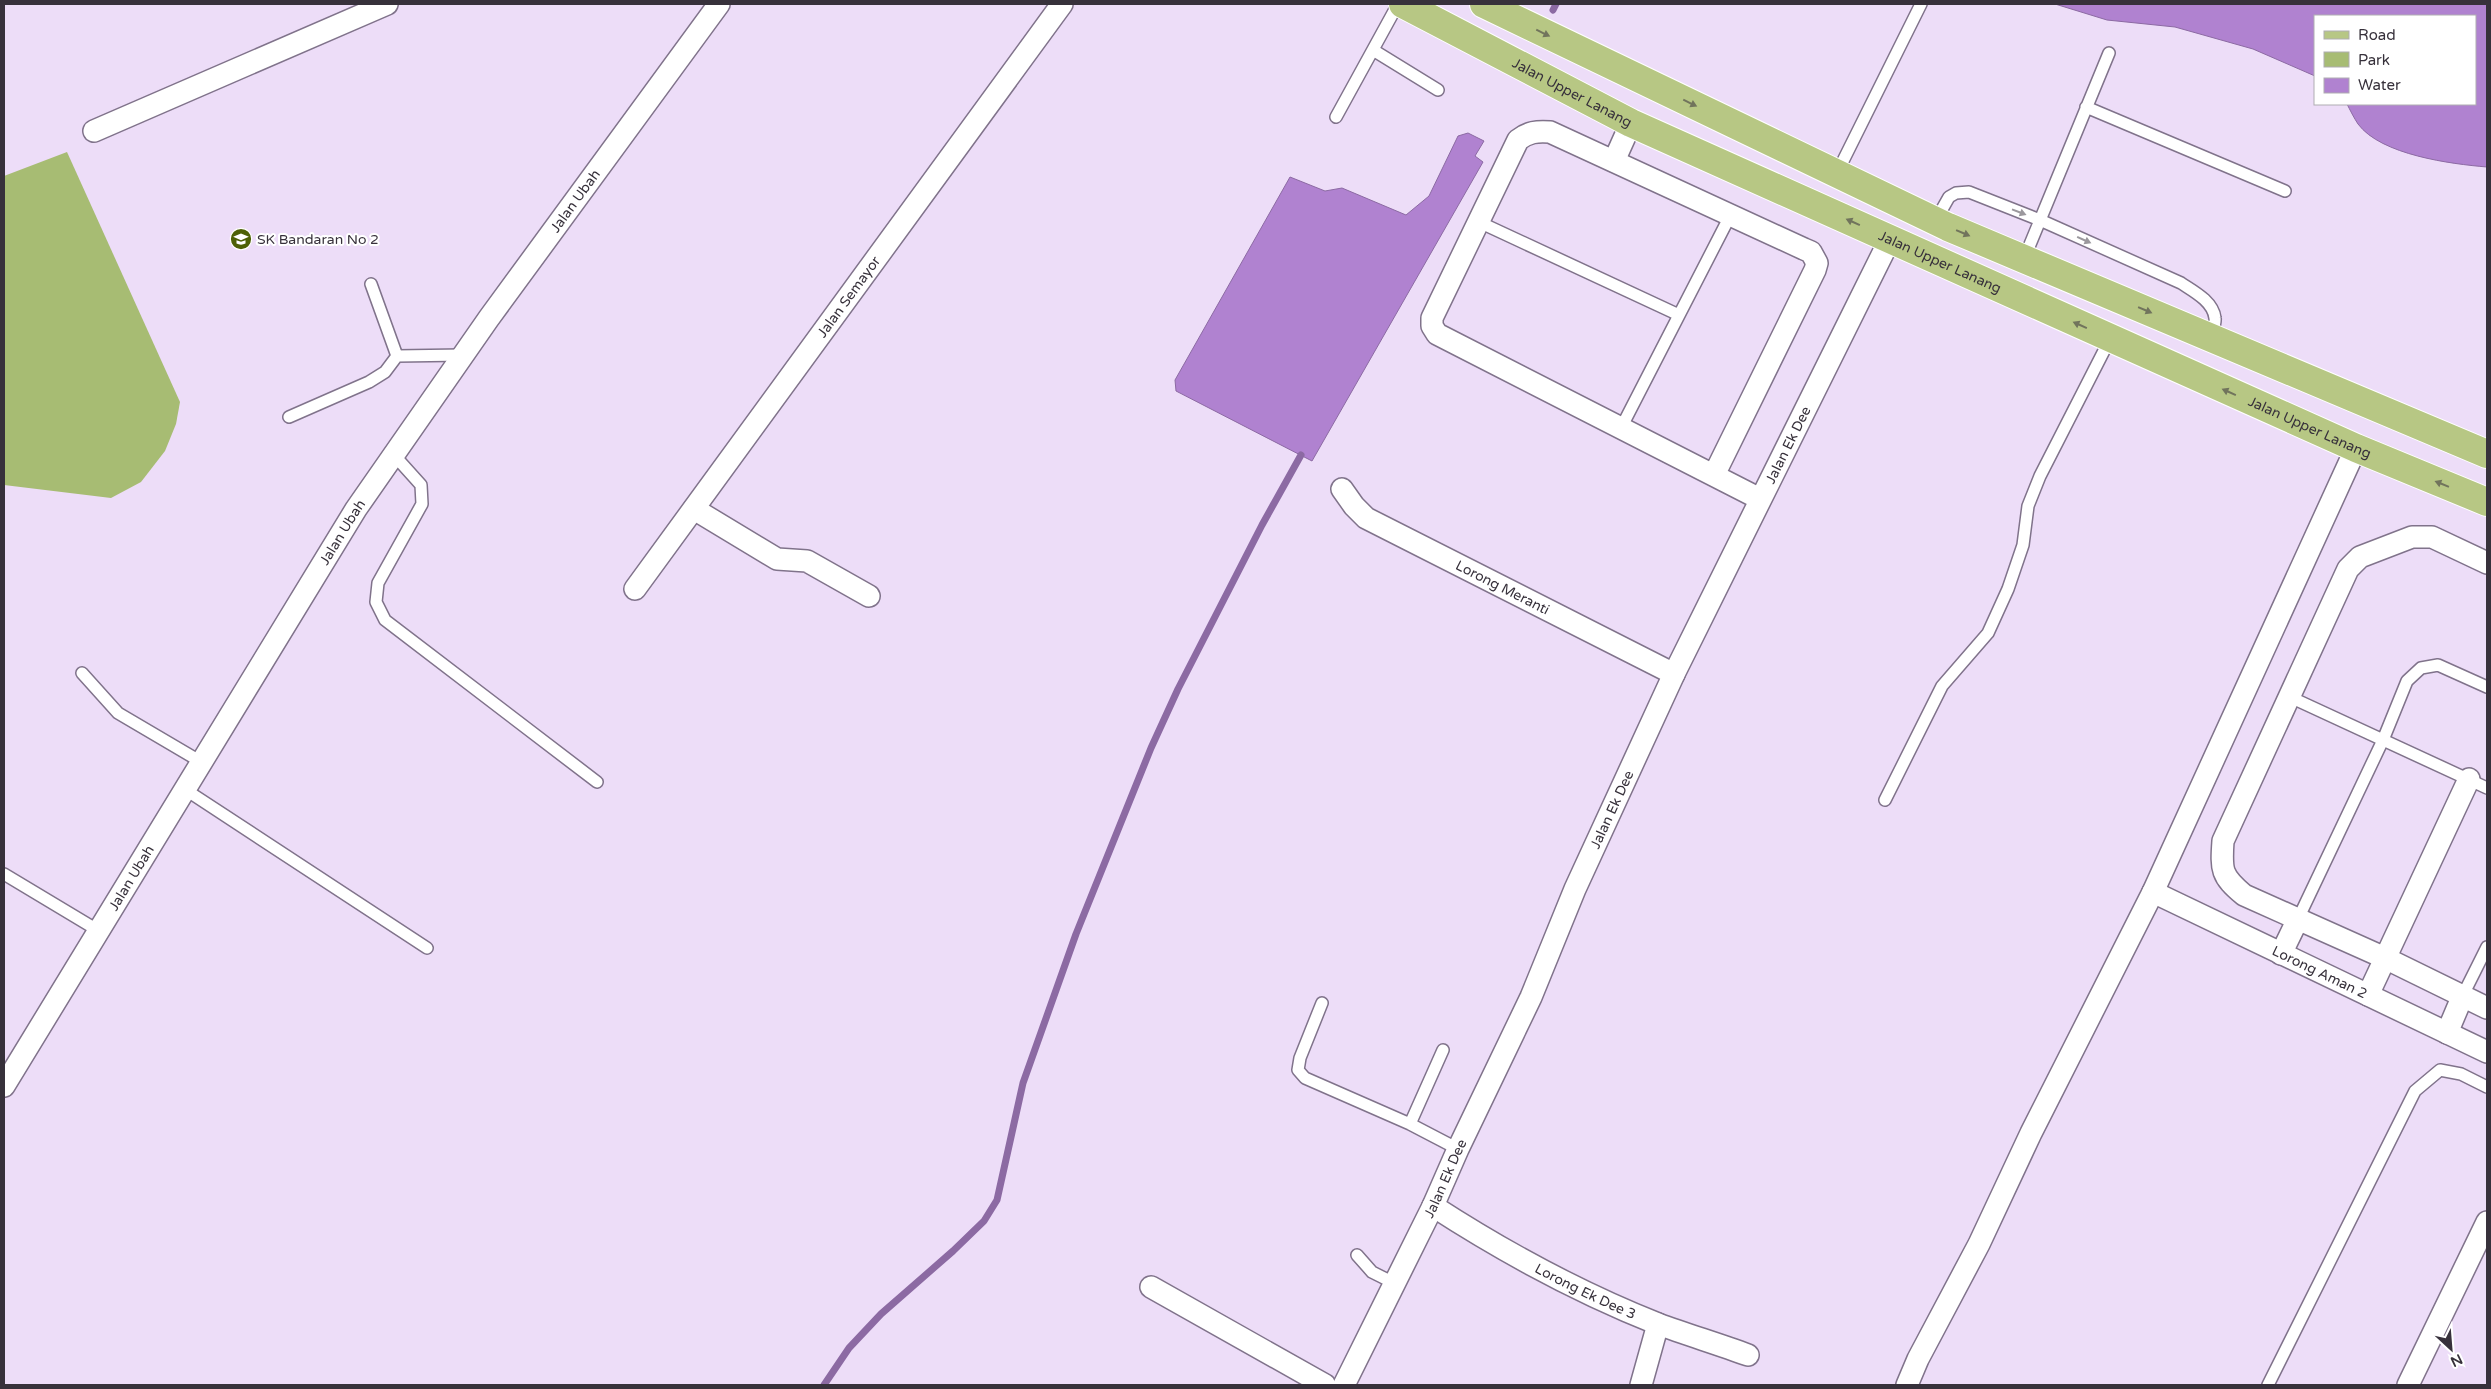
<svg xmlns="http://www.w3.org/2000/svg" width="2491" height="1389" font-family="'Varela Round',sans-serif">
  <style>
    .green { fill: #a7bc73 }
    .water { fill: #b082d0; stroke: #8c6aa3 }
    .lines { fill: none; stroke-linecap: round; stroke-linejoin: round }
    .stream { stroke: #8c6aa3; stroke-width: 7 }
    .service-casing { stroke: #80738b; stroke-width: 14 }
    .minor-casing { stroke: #80738b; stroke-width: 24 }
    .primary-casing { stroke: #fff; stroke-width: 30 }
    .service { stroke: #fff; stroke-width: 11 }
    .minor { stroke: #fff; stroke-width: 21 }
    .primary { stroke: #b7c784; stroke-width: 28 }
    .oneway { fill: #71745c }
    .oneway2 { fill: #9b989d }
    .labels { text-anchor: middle; stroke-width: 4; stroke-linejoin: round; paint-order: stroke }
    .street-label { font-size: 14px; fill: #37313b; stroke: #fff }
    .poi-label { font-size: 14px; fill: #37313b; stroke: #fff; text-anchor: start }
  </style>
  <rect width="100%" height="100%" fill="#edddf8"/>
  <path class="green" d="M67,152L180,402L176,424L165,451L141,482L111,498L4,485V176Z"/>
  <path class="water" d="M2055,4H2487V167C2451,164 2381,155 2358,124C2354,118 2350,110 2347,104H2475V16H2315V76L2253,49L2175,27L2107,20Z
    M1468,133L1484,141L1475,156L1483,162L1312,461L1176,391L1175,380L1290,177L1325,191L1342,188L1406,215L1429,196L1458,136Z"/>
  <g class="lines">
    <path class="stream" d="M1553,10L1556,4
      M824,1385L849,1348L881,1314L953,1251L984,1221L997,1200L1023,1083L1076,934L1151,748L1178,689L1262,525L1301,455"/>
    <g class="service-casing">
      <path id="service" d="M1373,50L1438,90
        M2086,107L2285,191
        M1336,117L1398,4
        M1837,173L1921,4
        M1936,220L1949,197L1956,193L1969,192L2040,220L2181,283C2193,291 2213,301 2215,318C2216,323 2212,332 2211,338
        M1479,222L1679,315
        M2024,259L2109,53
        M397,356L463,355
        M289,417L369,382L385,372L397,356L371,284
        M1621,428L1730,216
        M394,455L421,485L422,504L378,583L376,602L385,620L597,782
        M82,673L118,713L203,763
        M2290,697L2487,788
        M186,790L427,948
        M1885,800L1942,686L1988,633L2008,589L2023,545L2028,506L2040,476L2110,339
        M4,874L99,931
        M2298,919L2383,740L2407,681L2421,668L2438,665L2487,687
        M2463,995L2487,947
        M1322,1003L1300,1058L1298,1070L1305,1078L1410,1124L1458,1149
        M1410,1124L1443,1050
        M1357,1255L1372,1272L1394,1283
        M2268,1385L2415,1091L2440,1070L2461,1074L2487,1087"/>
    </g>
    <g class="minor-casing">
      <g id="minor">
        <path d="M94,131L387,4"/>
        <path d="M1614,161L1631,123"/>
        <path d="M1714,475L1815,270L1817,263L1811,252L1804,249L1550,132C1537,131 1528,132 1518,140L1432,318V326L1437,334L1760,499"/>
        <path id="s1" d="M1342,489L1354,506L1366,518L1674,674"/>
        <path d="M694,509L777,559L807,561L869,596"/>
        <path d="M2487,563L2432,537H2412L2360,557L2348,569L2223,841C2221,870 2221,876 2244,895L2385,958L2487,1008"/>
        <path id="s2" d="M635,589L1062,4"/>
        <path id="s3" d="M2153,892L2487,1052"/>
        <path d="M2281,954L2298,919"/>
        <path d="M2368,995L2469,779"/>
        <path d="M2447,1033L2463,995"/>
        <path id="s4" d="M4,1086L356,509L489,318L719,4"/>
        <path id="s5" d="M1433,1206C1504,1252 1580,1293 1658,1324C1688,1335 1718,1344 1748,1355"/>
        <path d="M1151,1287L1325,1385"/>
        <path id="s6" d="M1344,1385L1433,1206L1458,1149L1531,997L1575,889L1674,674L1890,239"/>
        <path d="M1641,1385L1658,1324"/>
        <path d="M1907,1385L1918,1359L1979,1244L2031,1133L2153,892L2356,448"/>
        <path d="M2408,1385L2487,1222"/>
      </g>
    </g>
    <g class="primary-casing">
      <g id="primary">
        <path id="s7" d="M1403,4L1631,123L2356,448L2487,502"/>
        <path d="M1484,4L1948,227L2487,454"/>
      </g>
    </g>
    <use href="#service" class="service"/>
    <use href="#minor" class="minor"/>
    <use href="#primary" class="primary"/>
  </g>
  <defs><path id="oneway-solid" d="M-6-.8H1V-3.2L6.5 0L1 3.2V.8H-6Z" transform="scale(1.25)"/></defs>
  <g class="oneway">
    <use href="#oneway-solid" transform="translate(1543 33) rotate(26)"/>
    <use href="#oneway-solid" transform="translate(1690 103) rotate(26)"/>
    <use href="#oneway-solid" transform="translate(1853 222) rotate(-156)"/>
    <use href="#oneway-solid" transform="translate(1963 233) rotate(23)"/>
    <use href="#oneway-solid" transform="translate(2145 310) rotate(23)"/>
    <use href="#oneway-solid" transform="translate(2080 325) rotate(-156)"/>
    <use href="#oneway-solid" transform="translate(2229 392) rotate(-156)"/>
    <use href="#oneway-solid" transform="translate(2442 484) rotate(-158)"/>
  </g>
  <g class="oneway2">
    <use href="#oneway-solid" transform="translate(2019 212) rotate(21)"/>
    <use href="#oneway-solid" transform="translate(2084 240) rotate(24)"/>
  </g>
  <defs>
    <g id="school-disc" transform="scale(1.125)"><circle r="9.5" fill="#4d6006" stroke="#fff"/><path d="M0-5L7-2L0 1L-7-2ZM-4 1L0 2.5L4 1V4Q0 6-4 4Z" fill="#fff"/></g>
  </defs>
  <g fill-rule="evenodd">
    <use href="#school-disc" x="241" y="239"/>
  </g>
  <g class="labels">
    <g class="street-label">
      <text dy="5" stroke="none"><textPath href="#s7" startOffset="191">Jalan Upper Lanang</textPath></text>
      <text dy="5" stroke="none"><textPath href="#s4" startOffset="1054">Jalan Ubah</textPath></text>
      <text dy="5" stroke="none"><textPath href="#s7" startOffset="596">Jalan Upper Lanang</textPath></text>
      <text dy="5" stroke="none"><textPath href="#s2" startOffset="362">Jalan Semayor</textPath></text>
      <text dy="5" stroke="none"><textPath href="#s7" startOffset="1001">Jalan Upper Lanang</textPath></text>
      <text dy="5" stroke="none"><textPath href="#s6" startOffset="1040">Jalan Ek Dee</textPath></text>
      <text dy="5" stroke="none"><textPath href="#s4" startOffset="649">Jalan Ubah</textPath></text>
      <text dy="5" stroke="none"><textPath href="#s1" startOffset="191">Lorong Meranti</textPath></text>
      <text dy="5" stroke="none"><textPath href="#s6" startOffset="635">Jalan Ek Dee</textPath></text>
      <text dy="5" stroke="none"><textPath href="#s4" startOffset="244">Jalan Ubah</textPath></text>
      <text dy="5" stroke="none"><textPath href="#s3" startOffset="185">Lorong Aman 2</textPath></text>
      <text dy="5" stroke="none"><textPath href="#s6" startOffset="230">Jalan Ek Dee</textPath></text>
      <text dy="5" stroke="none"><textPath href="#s5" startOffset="175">Lorong Ek Dee 3</textPath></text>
    </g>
    <g class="poi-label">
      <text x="257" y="244">SK Bandaran No 2</text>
    </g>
  </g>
  <rect width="2491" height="1389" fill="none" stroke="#37313b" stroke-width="10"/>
  <rect x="2314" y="15" width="162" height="90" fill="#ffffff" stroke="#afadb1"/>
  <rect x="2324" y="31" width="25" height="8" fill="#b7c784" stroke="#afadb1"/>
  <text x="2358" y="40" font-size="15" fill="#37313b">Road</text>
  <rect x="2324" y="52" width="25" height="15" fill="#a7bc73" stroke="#afadb1"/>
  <text x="2358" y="65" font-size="15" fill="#37313b">Park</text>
  <rect x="2324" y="78" width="25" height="15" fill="#b082d0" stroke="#afadb1"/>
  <text x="2358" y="90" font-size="15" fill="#37313b">Water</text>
  <g transform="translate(2451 1349) rotate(154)" stroke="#ffffff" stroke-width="4" paint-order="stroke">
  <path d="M0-4L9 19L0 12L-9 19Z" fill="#37313b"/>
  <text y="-8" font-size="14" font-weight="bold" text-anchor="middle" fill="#37313b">N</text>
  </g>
</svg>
